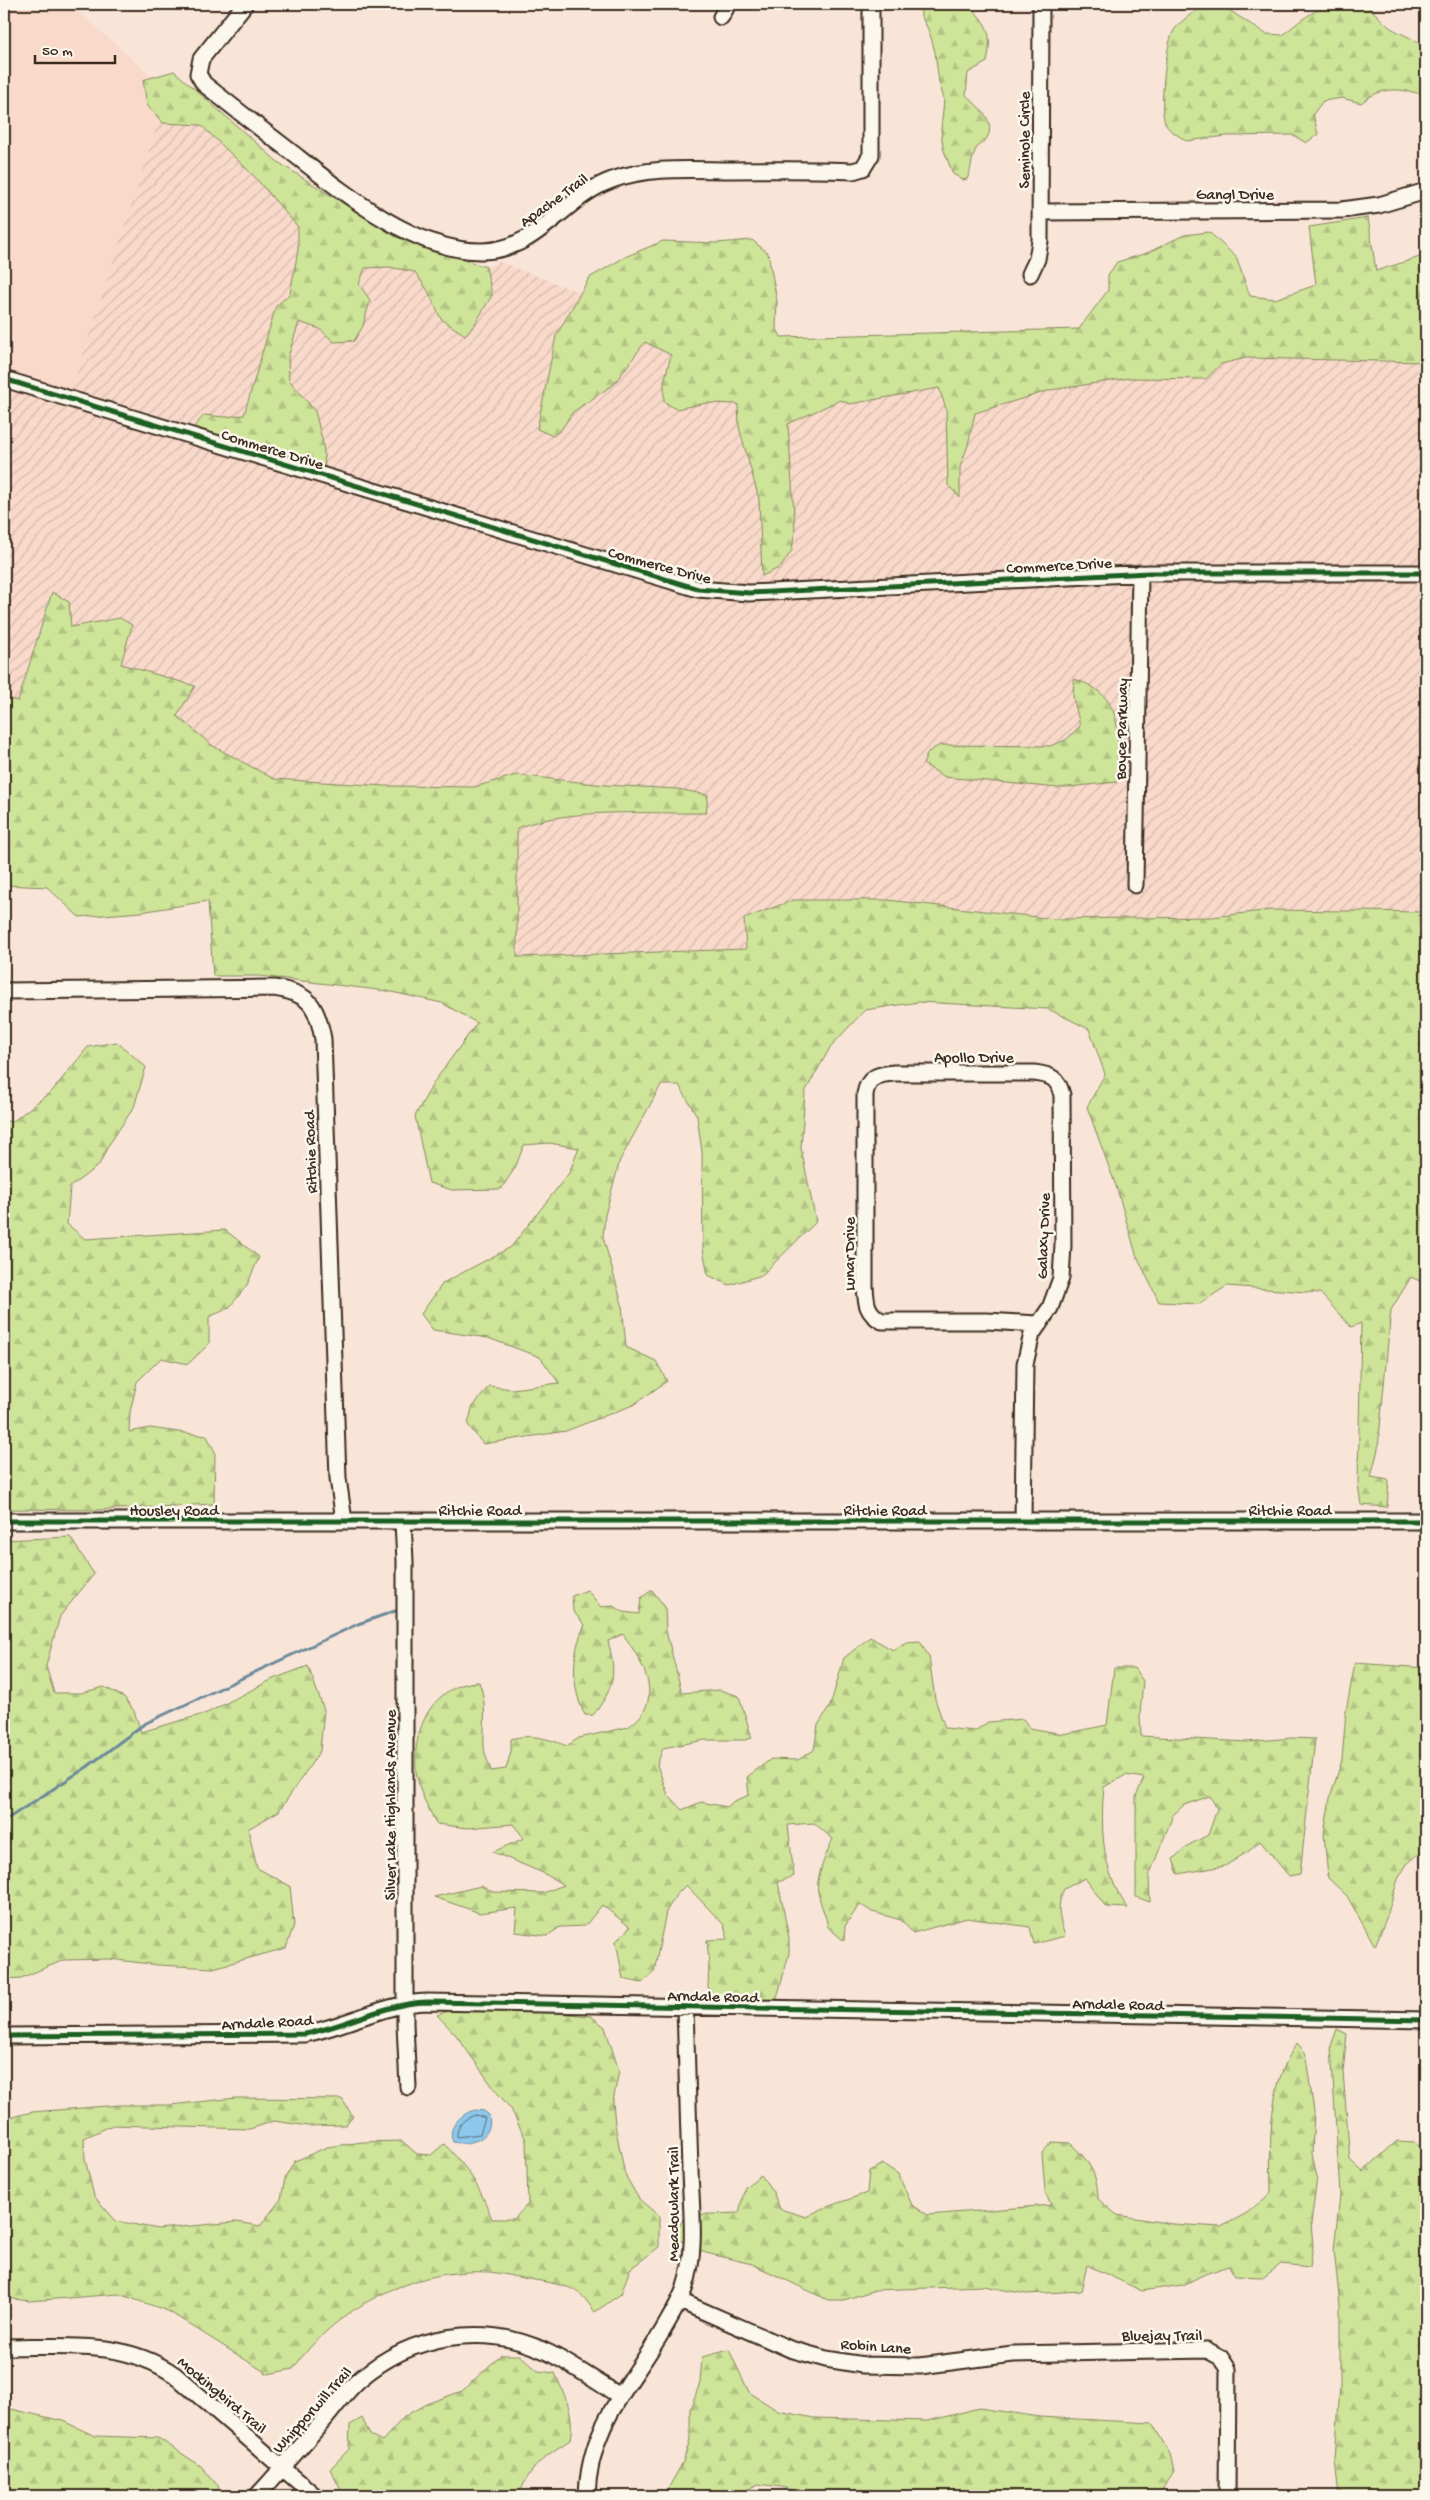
<svg xmlns="http://www.w3.org/2000/svg" width="1430" height="2500" font-family="'Gochi Hand',sans-serif">
  <style>
    .built { fill: #f8d9ca }
    .industrial { fill: url(#industrial-furrows) }
    .forest { fill: url(#forest-firs); stroke: #84875c }
    .water { fill: #8cc8ec; stroke: #6c899a }
    .lines { fill: none; stroke-linecap: round; stroke-linejoin: round }
    .shore { stroke: #5b6970; stroke-width: 1 }
    .stream { stroke: #6c899a; stroke-width: 3 }
    .minor-casing { stroke: #3b2a1e; stroke-width: 19 }
    .minor { stroke: #fbf7ec; stroke-width: 15 }
    .cycleway-casing { stroke: #fbf7ec; stroke-width: 8 }
    .cycleway { stroke: #1b5e20; stroke-width: 5 }
    .labels { text-anchor: middle; stroke-width: 5; stroke-linejoin: round; paint-order: stroke }
    .street-label { font-size: 16px; fill: #3b2a1e; stroke: #fbf7ec }
  </style>
  <defs>
    <pattern id="industrial-furrows" width="10" height="10" patternUnits="userSpaceOnUse" patternTransform="scale(1.25)"><rect width="10" height="10" fill="#f8d9ca"/><path d="M-1 1l2-2M0 10L10 0M9 11l2-2" fill="none" stroke="#d6baad"/></pattern>
    <pattern id="forest-firs" width="22" height="20" patternUnits="userSpaceOnUse" patternTransform="scale(1.25)"><rect width="22" height="20" fill="#cee499"/><path d="M5 1l3.5 6h-7zM16 11l3.5 6h-7z" fill="#b2c483"/></pattern>
  </defs>
  <rect width="100%" height="100%" fill="#f9e5d8"/>
  <filter id="ink" filterUnits="userSpaceOnUse"><feTurbulence type="fractalNoise" baseFrequency=".02" numOctaves="2"/><feDisplacementMap in="SourceGraphic" scale="10" xChannelSelector="R" yChannelSelector="G"/><feConvolveMatrix kernelMatrix="1 2 1 2 8 2 1 2 1" color-interpolation-filters="sRGB"/></filter>
  <g filter="url(#ink)">
    <path class="built" d="M8,4H69L153,77L143,80L147,104L159,119L72,390L4,369V10Z"/>
    <path class="industrial" d="M174,71L278,162L396,237L486,267L500,262L581,293L686,360L1246,358L1426,362V912L1271,910L1212,917L1055,919L887,900L746,949L517,957V828L532,822L577,815L705,813L708,796L678,789L605,785L517,775L474,787L386,786L273,779L213,746L177,716L195,686L120,664V618L71,627L52,593L18,701L4,698V369L72,389L159,119L147,105L143,80Z"/>
    <path class="forest" d="M920,4H968C988,25 993,32 987,62L968,73L966,95C977,106 997,120 987,138C985,142 978,145 976,149C971,158 972,170 967,179L963,180L953,174L943,148L941,129L944,99L939,82L935,52L929,31L921,16Z
      M1206,4L1221,5L1266,34L1283,35C1304,17 1323,1 1352,5C1356,6 1363,6 1367,7C1374,10 1383,23 1391,28C1404,36 1416,38 1426,50V95C1400,89 1383,85 1361,103L1342,98L1323,101L1313,114L1318,134L1306,143L1293,135L1227,136L1186,141C1181,137 1169,131 1166,125C1158,111 1166,49 1172,34C1178,21 1195,12 1206,4Z
      M174,71L278,162L396,237L486,267L492,295L475,324L465,335L441,319L428,291L415,272L389,267L365,268L359,284L370,300L363,326L354,341L334,342L320,329L299,322L288,357L289,380L315,411L323,443L325,467L194,427L204,415L224,417L244,415L276,306L290,294L298,250V227L253,175L201,125L163,123L147,105L143,80Z
      M1368,218L1376,271L1426,255V362L1246,358L1221,364L1206,379L1130,378L1051,390L975,413L968,445L960,467V498L948,485L946,409L939,388L850,404L840,400L788,424L795,528L792,550L781,567L762,576L759,499L739,427L738,404L707,403L676,409L664,402V382L671,355L645,342L614,384L573,412L561,430L553,436L537,429L556,336L589,278L625,257L663,241L717,243L752,240L768,253L777,301L776,327L781,337L1079,329L1108,290V275L1117,262L1147,253L1184,235L1209,232L1236,257L1250,296L1275,299L1316,285L1309,227Z
      M52,592L69,602L71,627L120,618L132,625L121,664L195,686L177,716L213,746L274,779L386,786L474,787L517,775L605,785L678,789L708,795L706,813C648,814 571,807 517,828V957L746,949L744,919L793,900H887L1055,919L1212,917L1271,910L1426,912V1284L1411,1277L1391,1310L1378,1449L1371,1477L1389,1480L1387,1507L1361,1505L1358,1484L1361,1323L1351,1327L1320,1293L1227,1286L1199,1304L1159,1302L1136,1254L1117,1189L1087,1107L1105,1074L1089,1029L1048,1009L919,1002L865,1010L831,1046L805,1092L801,1148L816,1222L762,1275L729,1285L708,1275L703,1249L702,1152L697,1116L679,1085H661L620,1160L605,1215L603,1237L622,1304L626,1347L656,1361L667,1381L633,1405L566,1431L483,1444L468,1425L472,1408L489,1386L512,1389L559,1383L540,1357L488,1338L433,1330L421,1314L443,1283L511,1247L569,1173L579,1148L549,1143L524,1145L515,1168L501,1189L452,1190L429,1183L415,1116L434,1082L477,1023L442,1003L387,991L260,976H213L208,901L141,912L79,917L47,887L4,885V698L18,701Z
      M1074,679C1128,696 1117,736 1117,782L1058,788L945,777L923,764L928,752L940,745L1050,746L1066,740L1080,726L1073,696Z
      M117,1042L146,1067L134,1107L108,1146L99,1165L70,1187L67,1224L85,1239L225,1230L259,1257L247,1285L229,1308L209,1317V1344L188,1364L161,1358L137,1382L130,1412L129,1432L150,1428L207,1436L215,1452L214,1504L97,1510L4,1509V1120L12,1122L53,1090L88,1047Z
      M70,1537L94,1574L60,1616L46,1666L54,1693H81L104,1687L124,1697L134,1711L141,1732L207,1713L273,1679L308,1666L324,1710L320,1751L279,1811L248,1829L257,1868L290,1886L294,1925L286,1948L213,1968L158,1965L109,1959L64,1960L21,1978L4,1979V1540Z
      M587,1590L601,1607L613,1606L623,1612L639,1614L641,1598L652,1590L665,1607L666,1631L682,1693L720,1690L739,1696L752,1738L745,1740H705L663,1748L657,1765L668,1795L682,1810L701,1802L727,1807L734,1801L749,1795L747,1777L771,1759L798,1760L814,1750L818,1725L830,1706L844,1658L870,1637L893,1650L906,1642L920,1641L929,1657L935,1699L945,1728L975,1731L988,1722L1023,1719L1030,1728L1063,1734L1107,1725L1114,1668H1134L1143,1681L1140,1715L1141,1736L1246,1742L1292,1738L1315,1739L1300,1874L1289,1876L1260,1841L1249,1851L1225,1866L1178,1874L1173,1859L1187,1846L1208,1835L1217,1809L1210,1796L1184,1805L1173,1815L1149,1876L1150,1902L1136,1897V1796L1144,1778L1126,1775L1104,1787C1100,1828 1102,1874 1128,1908L1106,1907L1085,1878L1064,1889C1056,1906 1059,1918 1065,1936L1034,1944L1030,1927L967,1918L913,1933L901,1920L872,1912L860,1904L845,1926L844,1941L828,1927C826,1915 820,1905 818,1892C815,1878 827,1852 833,1839L814,1823L788,1825L794,1876L778,1882L789,1938V1954L774,2009L713,1994L708,1987L709,1963L707,1940L728,1939L724,1925L686,1885L676,1895L666,1912L654,1972L642,1983L623,1979L616,1941L630,1927L602,1905L585,1926L560,1927L547,1936L515,1932L517,1908L480,1913L434,1897L481,1886L493,1892L543,1893L564,1885L543,1873L493,1852L524,1838L513,1824L468,1828L436,1824C431,1812 422,1798 419,1785C407,1741 427,1684 479,1682C488,1704 483,1725 484,1748C485,1756 489,1764 491,1771L506,1769L511,1751V1739C531,1733 549,1739 567,1746L579,1738L628,1727C667,1701 643,1663 623,1634L608,1641C617,1674 614,1689 593,1715H585C571,1689 571,1651 585,1625L573,1611L572,1596Z
      M1355,1663L1426,1668V1808L1424,1817L1426,1822V1848L1407,1864L1398,1879L1387,1916L1375,1946L1347,1896L1328,1878L1324,1834L1330,1798L1342,1760L1346,1711Z
      M453,2009L524,2010L591,2016L605,2027L619,2071L613,2101L615,2125L625,2175L639,2199L659,2216V2247L630,2269L621,2294L595,2312C590,2306 582,2293 575,2290C559,2283 539,2281 523,2278C512,2276 500,2273 489,2272C413,2268 336,2307 293,2369L268,2374L168,2311L119,2294L30,2301L4,2298V2116L8,2118L32,2112L119,2105H170L236,2098L342,2099L353,2117L345,2125L308,2126L274,2121L250,2129L113,2125L84,2138L85,2159L94,2196L116,2221L158,2229L236,2222L260,2226L281,2199L285,2178L295,2161L327,2147L362,2142L402,2141L417,2154L431,2155L444,2144C470,2170 479,2186 492,2219H514L528,2204L526,2140L511,2109L495,2090L456,2035L437,2015Z
      M1337,2029L1347,2034L1343,2072L1350,2160L1363,2172L1397,2141L1414,2142L1426,2152V2496H1339L1335,2460L1340,2386V2305L1334,2250L1340,2195L1331,2046Z
      M1297,2043L1305,2052L1314,2111L1312,2154L1317,2177L1311,2224L1313,2245L1310,2267L1281,2264L1264,2277L1235,2276L1229,2266L1205,2274L1183,2285L1142,2291L1087,2265L1081,2291L1026,2294L984,2286L875,2290L844,2300H828L752,2264L706,2253L673,2237L685,2215L739,2213L745,2187L761,2175L773,2192L780,2209L806,2217L821,2209L867,2193L869,2171L883,2164L898,2174L912,2205L928,2215L1051,2205L1045,2191L1042,2153L1052,2142L1070,2143C1088,2159 1098,2174 1098,2199L1117,2215L1172,2224L1221,2227L1247,2213L1271,2193C1270,2142 1267,2087 1297,2043Z
      M729,2350L749,2392L778,2411L814,2418L928,2421L979,2408L1040,2417L1152,2423L1170,2454L1174,2471L1158,2496H1033L1023,2493L1009,2496H934L925,2492L911,2496H811L782,2487L758,2484L735,2496H664L683,2462L690,2439V2409L700,2383L702,2357Z
      M501,2355H520L538,2371L555,2373C565,2397 575,2413 570,2440C545,2456 528,2468 519,2496H389C373,2484 361,2496 344,2496L330,2469L349,2449L350,2425L362,2418L370,2435L382,2441L405,2416L426,2404L462,2391Z
      M7,2408L63,2421L95,2436L158,2438L201,2466L219,2487L214,2496H4V2409Z"/>
    <path class="water" d="M475,2110L484,2111L489,2115C494,2138 472,2146 453,2142C446,2127 462,2113 475,2110Z"/>
    <g class="lines">
      <path class="shore" d="M476,2115L485,2118L480,2134L457,2137C456,2126 465,2117 476,2115Z"/>
      <path class="stream" d="M4,1821L87,1767L144,1724L358,1624L395,1611"/>
      <g class="minor-casing">
        <path id="minor" d="M245,4L201,59L198,74L204,84C233,107 261,129 290,151C341,191 414,252 482,251C540,250 562,198 612,180C651,166 692,170 732,170C773,170 813,169 853,171L863,168L871,155V4
          M721,17L728,4
          M1041,212L1342,210L1379,205L1426,191
          M1030,274L1037,259L1040,241L1041,4
          M4,379L698,589L749,593L1149,573H1426
          M1135,885L1140,573
          M4,991L274,988C309,993 317,1005 323,1039L338,1478L344,1521
          M4,1521H1426
          M1023,1521L1025,1364L1032,1334L1050,1308L1061,1278L1063,1245L1062,1095C1058,1078 1051,1075 1034,1073H894C878,1074 868,1077 865,1094V1286C866,1302 866,1313 882,1321H987L1037,1324
          M403,1522L405,1561V2024L408,2087
          M4,2036L305,2034C346,2026 386,2003 427,2002L1426,2020
          M680,2301L790,2349L826,2359L863,2365L920,2366L1013,2354L1207,2350L1220,2357L1228,2369L1227,2496
          M4,2347C64,2347 123,2339 175,2375L315,2496
          M257,2496C280,2471 302,2445 325,2419C336,2406 347,2390 360,2379C411,2335 483,2322 545,2351C571,2363 595,2381 620,2396
          M587,2496C589,2425 629,2388 663,2330C671,2316 680,2302 685,2287C697,2250 691,2208 690,2170C688,2116 687,2061 685,2007"/>
      </g>
      <use href="#minor" class="minor"/>
      <g class="cycleway-casing">
        <path id="cycleway" d="M4,379L698,589L749,593L1149,573H1426
          M4,1521H1426
          M4,2036L305,2034C346,2026 386,2003 427,2002L1426,2020"/>
      </g>
      <use href="#cycleway" class="cycleway"/>
    </g>
  </g>
  <g class="labels">
    <g class="street-label">
      <text transform="translate(1023 140) rotate(-90)" y="6">Seminole Circle</text>
      <text x="1235" y="199">Gangl Drive</text>
      <text transform="translate(553 199) rotate(-36)" y="6">Apache Trail</text>
      <text transform="translate(273 448) rotate(17)" y="6">Commerce Drive</text>
      <text transform="translate(660 564) rotate(15)" y="6">Commerce Drive</text>
      <text transform="translate(1059 564) rotate(-3)" y="6">Commerce Drive</text>
      <text transform="translate(1120 729) rotate(-89)" y="6">Boyce Parkway</text>
      <text x="974" y="1062">Apollo Drive</text>
      <text transform="translate(309 1152) rotate(-92)" y="6">Ritchie Road</text>
      <text transform="translate(1042 1236) rotate(-88)" y="6">Galaxy Drive</text>
      <text transform="translate(848 1254) rotate(-90)" y="6">Lunar Drive</text>
      <text x="174" y="1515">Housley Road</text>
      <text x="480" y="1515">Ritchie Road</text>
      <text x="885" y="1515">Ritchie Road</text>
      <text x="1290" y="1515">Ritchie Road</text>
      <text transform="translate(389 1805) rotate(-90)" y="6">Silver Lake Highlands Avenue</text>
      <text transform="translate(713 1995) rotate(1)" y="6">Arndale Road</text>
      <text transform="translate(1118 2003) rotate(1)" y="6">Arndale Road</text>
      <text transform="translate(267 2021) rotate(-3)" y="6">Arndale Road</text>
      <text transform="translate(672 2204) rotate(-90)" y="6">Meadowlark Trail</text>
      <text x="1162" y="2340">Bluejay Trail</text>
      <text transform="translate(876 2345) rotate(4)" y="6">Robin Lane</text>
      <text transform="translate(223 2394) rotate(40)" y="6">Mockingbird Trail</text>
      <text transform="translate(311 2409) rotate(-48)" y="6">Whipporwill Trail</text>
    </g>
  </g>
  <rect width="1430" height="2500" fill="none" stroke="#fbf7ec" stroke-width="20"/>
  <rect x="10" y="10" width="1410" height="2480" fill="none" stroke="#3b2a1e" stroke-width="2" filter="url(#ink)"/>
  <path d="M35 55v8h80v-8" fill="none" stroke="#3b2a1e" stroke-width="2.5"/>
  <text x="42" y="55" font-size="15" fill="#3b2a1e" stroke="#fbf7ec" stroke-width="4" paint-order="stroke">50 m</text>
</svg>
